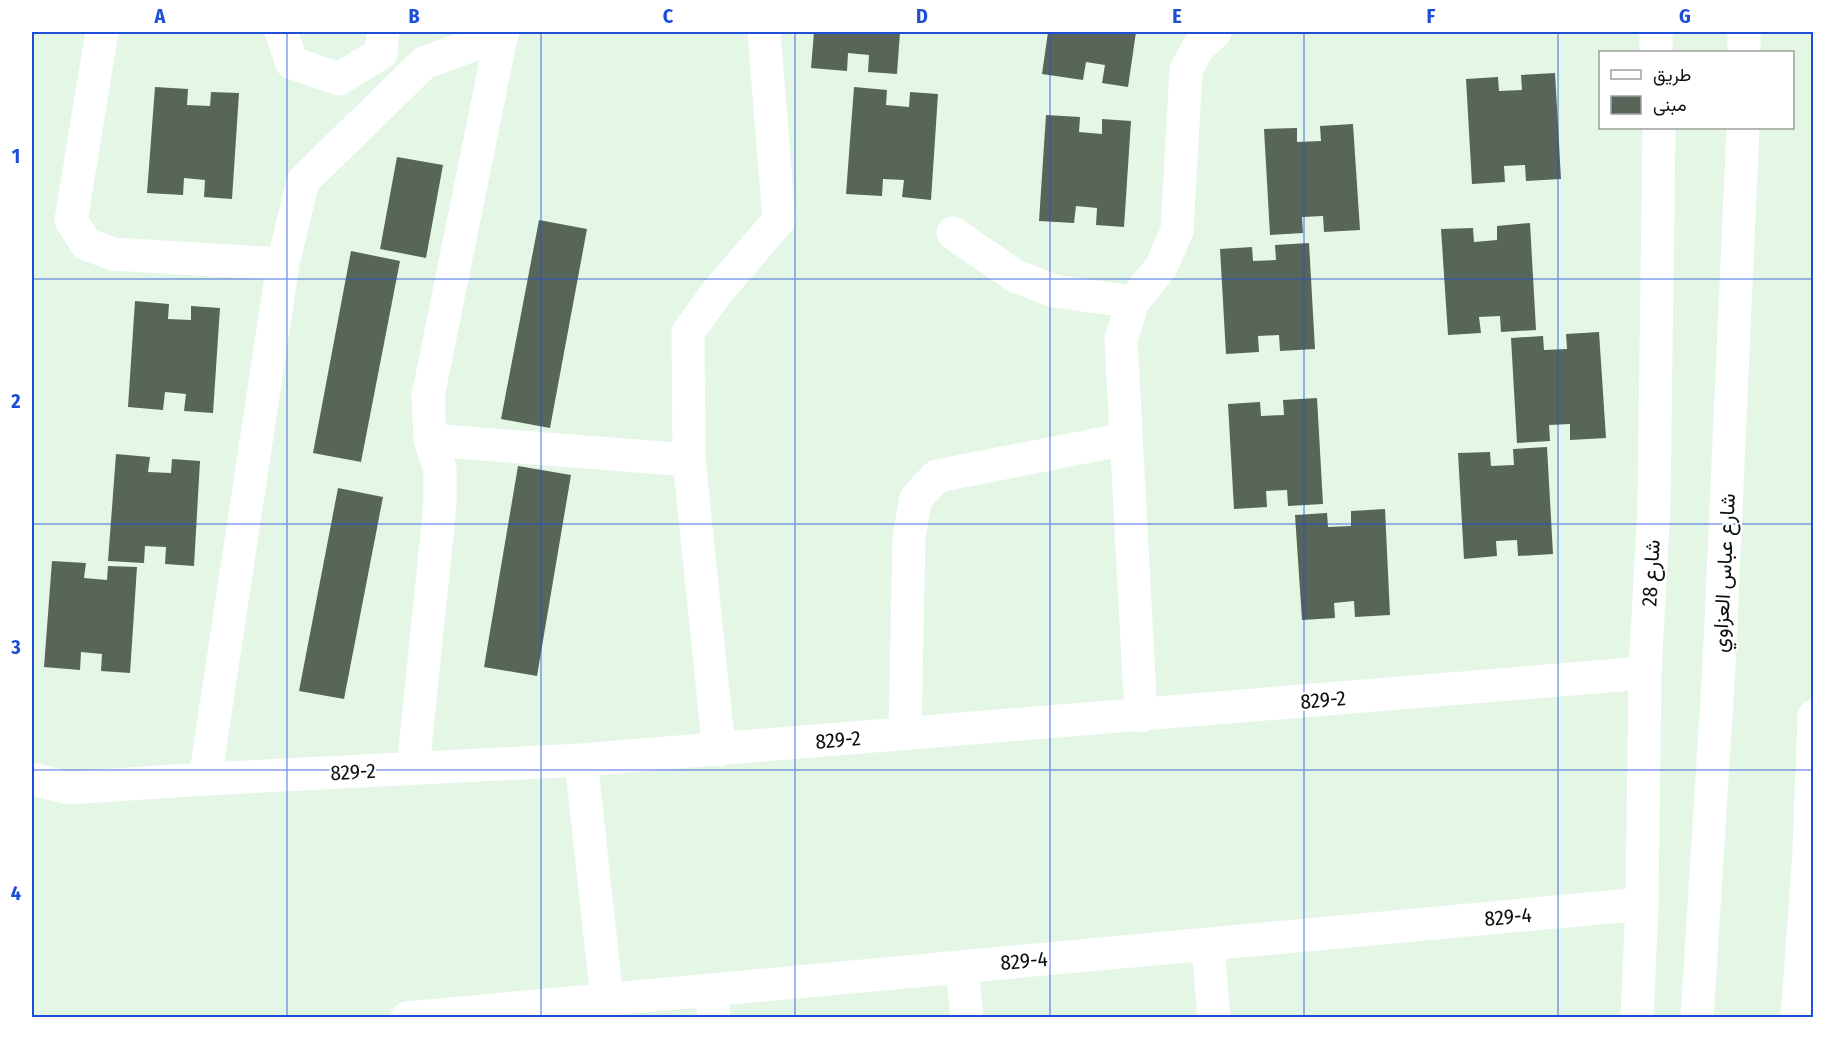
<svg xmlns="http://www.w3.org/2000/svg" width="1845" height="1049" font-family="'Fira Sans Condensed',Vazirmatn,sans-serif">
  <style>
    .building { fill: #576658 }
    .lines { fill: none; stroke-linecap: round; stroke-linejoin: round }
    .minor { stroke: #fff; stroke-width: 33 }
    .major { stroke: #fff; stroke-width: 33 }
    .grid { fill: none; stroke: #1d4ed8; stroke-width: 1.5; stroke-opacity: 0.55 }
    .labels { text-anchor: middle; stroke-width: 4.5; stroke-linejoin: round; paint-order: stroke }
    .street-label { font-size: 21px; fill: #0a100b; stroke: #fff }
    .neatline { fill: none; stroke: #1d4ed8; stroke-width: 2 }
    .grid-label { font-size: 20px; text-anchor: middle; font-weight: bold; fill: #1d4ed8 }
  </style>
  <rect width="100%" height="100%" fill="#e4f6e6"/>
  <path class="building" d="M814,32H900L897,74L868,72L869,55L848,53L847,71L811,68Z
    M1048,32H1136L1128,87L1102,83L1105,65L1086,62L1083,80L1042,74Z
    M1555,73L1561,179L1526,181L1525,165L1504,166L1505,182L1472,184L1466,79L1498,77L1499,91L1522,90L1521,75Z
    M155,87L188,89L187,105L210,106L211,92L239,93L232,199L204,197L205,180L184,178L183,195L147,193Z
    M854,87L887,90L886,105L909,107L910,92L938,94L931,200L902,197L904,180L883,179L882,196L846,194Z
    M1046,115L1080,117L1079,132L1102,134V119L1131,121L1124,227L1096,225L1097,208L1076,206L1074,223L1039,221Z
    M1353,124L1360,230L1324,232L1323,216L1302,217L1303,233L1270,235L1264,129L1297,128V142L1321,141L1320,126Z
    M397,157L443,165L426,258L380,249Z
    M539,220L587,229L550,428L501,419Z
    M1530,223L1536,330L1501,332L1500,316L1479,317L1481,333L1448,335L1441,229L1473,228L1474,242L1497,240V226Z
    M1309,243L1315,349L1280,351L1279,335L1258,336L1259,352L1226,354L1220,249L1252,247L1253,261L1276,260L1275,245Z
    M351,251L400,261L361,462L313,453Z
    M135,301L169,304L168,319L191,320V306L220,308L213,413L184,411L186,394L165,392L163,410L128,407Z
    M1599,332L1606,438L1570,440V424L1549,425L1550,441L1517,443L1511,338L1543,336L1544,350L1567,349L1566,334Z
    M1317,398L1323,504L1288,506L1287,490L1266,491L1267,507L1234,509L1228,404L1260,402L1261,416L1284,415L1283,400Z
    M1547,447L1553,554L1518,556L1517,540L1496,541L1497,556L1464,559L1458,453L1490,452L1491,466L1514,465L1513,449Z
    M116,454L150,457L148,472L171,473L172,459L200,461L194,566L165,564L166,547L145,546L144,563L108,561Z
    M518,466L571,475L537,676L484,667Z
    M338,488L383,497L344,699L299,691Z
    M1385,509L1390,615L1355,617L1354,601L1334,603L1335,618L1302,620L1295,515L1327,513L1328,527L1351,526V511Z
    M52,561L86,563L84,578L107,580L108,566L137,567L130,673L101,671L102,654L81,652L80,670L44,667Z"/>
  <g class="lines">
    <path class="minor" d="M102,32L71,220L86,244L113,254L283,264
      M281,32L292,63L339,79L381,53L383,32
      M1656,32V52
      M953,233L1015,276L1054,291L1133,302
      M430,440L689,460
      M1141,716L1121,340L1133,302L1161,267L1177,231L1186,70L1198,48L1215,32
      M905,734L909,536L916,498L937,476L1126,439
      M719,750L689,460L688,332L718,291L779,220L764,32
      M581,760L607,999
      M413,768L440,505V469L430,440L428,396L502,32
      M32,779L69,788L205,779L581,760L1645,673
      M205,779L283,264L303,181L424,63L502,34
      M1208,944L1214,1018
      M962,967L967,1018
      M711,990L714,1018
      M407,1018L1642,904
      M1637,1018L1642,904L1645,673L1654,505L1659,128"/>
    <path class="major" d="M1744,52V32
      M1697,1018L1719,666L1743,128
      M1797,1018L1809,850L1814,716"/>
  </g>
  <path class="grid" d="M287,32V1018M541,32V1018M795,32V1018M1050,32V1018M1304,32V1018M1558,32V1018M32,279H1814M32,524H1814M32,770H1814"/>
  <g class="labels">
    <g class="street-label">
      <text transform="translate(1651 573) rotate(-87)" y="7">شارع 28</text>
      <text transform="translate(1724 573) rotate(-87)" y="7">شارع عباس العزاوي</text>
      <text transform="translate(1323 700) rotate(-5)" y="7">829-2</text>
      <text transform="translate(838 740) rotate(-5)" y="7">829-2</text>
      <text transform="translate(353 772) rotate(-3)" y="7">829-2</text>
      <text transform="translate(1508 917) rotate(-5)" y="7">829-4</text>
      <text transform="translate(1024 961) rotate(-5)" y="7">829-4</text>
    </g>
  </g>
  <rect width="1845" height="1049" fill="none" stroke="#ffffff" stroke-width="66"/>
  <rect x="1599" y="51" width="195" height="78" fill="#ffffff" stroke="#9d9f9d" stroke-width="1.5"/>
  <rect x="1611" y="70" width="30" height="9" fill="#ffffff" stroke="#9d9f9d" stroke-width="1.5"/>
  <text x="1653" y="81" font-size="18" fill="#0a100b">طريق</text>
  <rect x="1611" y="96" width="30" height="18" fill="#576658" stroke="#9d9f9d" stroke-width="1.5"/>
  <text x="1653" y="111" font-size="18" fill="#0a100b">مبنى</text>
  <rect x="33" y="33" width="1779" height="983" class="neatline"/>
  <g class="grid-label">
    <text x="160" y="23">A</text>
    <text x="414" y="23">B</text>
    <text x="668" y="23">C</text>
    <text x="922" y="23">D</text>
    <text x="1177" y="23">E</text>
    <text x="1431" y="23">F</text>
    <text x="1685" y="23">G</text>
    <text x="16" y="163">1</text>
    <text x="16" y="408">2</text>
    <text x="16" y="654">3</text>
    <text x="16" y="900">4</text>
  </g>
</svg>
